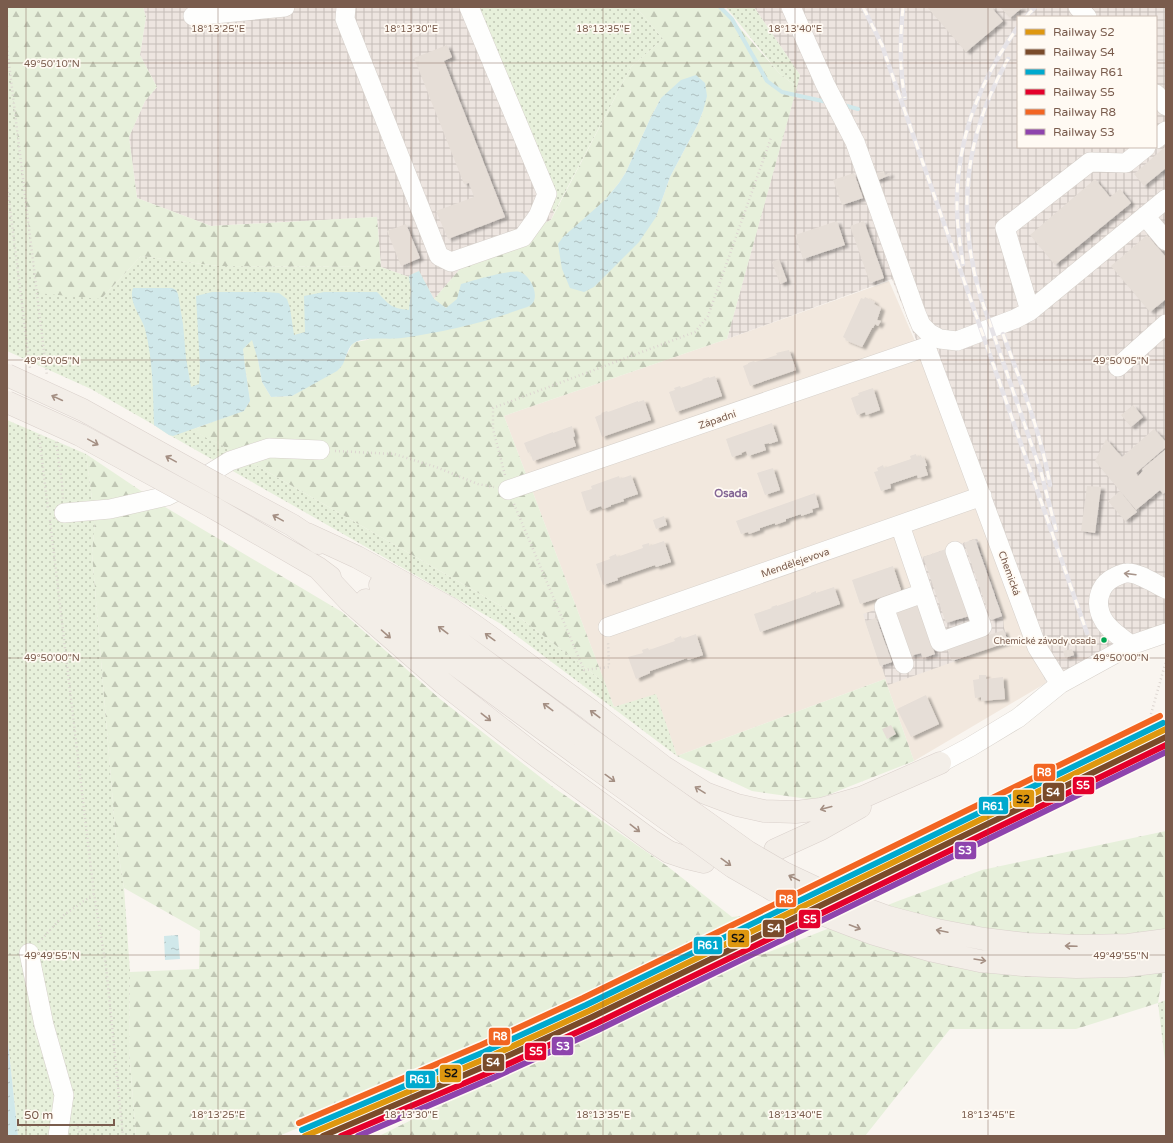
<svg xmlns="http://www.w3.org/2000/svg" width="1173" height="1143" font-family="'Varela Round',sans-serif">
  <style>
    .residential { fill: #f2e8de }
    .industrial { fill: url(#industrial-grid); fill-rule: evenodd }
    .grass { fill: url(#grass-dots) }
    .forest { fill: url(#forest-firs); fill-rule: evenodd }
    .water { fill: url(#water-ripples) }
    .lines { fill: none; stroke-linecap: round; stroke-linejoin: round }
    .stream { stroke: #d0e8ea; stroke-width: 4 }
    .building { fill: #e6ded7; filter: url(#shadow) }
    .minor-casing { stroke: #d7d1cb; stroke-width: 20 }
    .major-casing { stroke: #dad1cc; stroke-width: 23 }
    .path { stroke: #dcd5d0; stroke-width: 2.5; stroke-dasharray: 1 3; stroke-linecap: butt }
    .minor { stroke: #fefefd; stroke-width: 19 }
    .major { stroke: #f3eee8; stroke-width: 22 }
    .rail-casing { stroke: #e6e3e7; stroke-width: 4.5 }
    .rail { stroke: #fffaf3; stroke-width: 3; stroke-dasharray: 9; stroke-linecap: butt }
    .major-bridge-casing { stroke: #dad1cc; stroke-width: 23; stroke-linecap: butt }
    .major-bridge { stroke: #f3eee8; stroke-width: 22 }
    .rail-1-casing { stroke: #fffaf3; stroke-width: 9 }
    .rail-2-casing { stroke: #fffaf3; stroke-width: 9 }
    .rail-3-casing { stroke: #fffaf3; stroke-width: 9 }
    .rail-4-casing { stroke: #fffaf3; stroke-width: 9 }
    .rail-5-casing { stroke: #fffaf3; stroke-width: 9 }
    .rail-6-casing { stroke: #fffaf3; stroke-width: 9 }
    .rail-1 { stroke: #de970f; stroke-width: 6 }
    .rail-2 { stroke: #7a4b2a; stroke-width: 6 }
    .rail-3 { stroke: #00a9ce; stroke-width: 6 }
    .rail-4 { stroke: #e4002b; stroke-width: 6 }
    .rail-5 { stroke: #f26522; stroke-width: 6 }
    .rail-6 { stroke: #8e44ad; stroke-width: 6 }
    .oneway { stroke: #a48f83 }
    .oneway2 { stroke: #a8958b }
    .ticks { fill: none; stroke: #7a5c4d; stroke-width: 1; stroke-opacity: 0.45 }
    .bus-dot { fill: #00a651; stroke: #fffaf3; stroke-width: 1.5 }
    .labels { text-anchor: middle; stroke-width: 3.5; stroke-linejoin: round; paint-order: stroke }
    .bus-label { font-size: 9px; fill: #7a5c4d; stroke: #fffaf3; text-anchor: end }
    .street-label { font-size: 10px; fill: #7a5c4d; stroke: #fffaf3 }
    .neighbourhood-label { font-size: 11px; font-weight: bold; fill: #846695; stroke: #fffaf3 }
    .ticks-label { font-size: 10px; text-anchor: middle; fill: #7a5c4d; stroke: #fffaf3; stroke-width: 3.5; stroke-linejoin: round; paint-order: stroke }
    .line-badge { stroke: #fffaf3; stroke-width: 1.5 }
    .badge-label { font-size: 11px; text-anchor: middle; font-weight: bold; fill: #fff }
    .pale-badge-label { font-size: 11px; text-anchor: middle; font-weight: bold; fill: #111 }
  </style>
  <defs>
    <pattern id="industrial-grid" width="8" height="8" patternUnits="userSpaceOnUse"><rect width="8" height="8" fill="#ede5e0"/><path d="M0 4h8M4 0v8" fill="none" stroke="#c5bdb8"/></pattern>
    <pattern id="grass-dots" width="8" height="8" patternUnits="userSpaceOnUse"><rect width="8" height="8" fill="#e7f0db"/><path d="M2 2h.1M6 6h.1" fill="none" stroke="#c0c6b4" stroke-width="1.8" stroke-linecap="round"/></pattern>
    <pattern id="forest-firs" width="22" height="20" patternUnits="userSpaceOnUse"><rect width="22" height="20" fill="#e7f0db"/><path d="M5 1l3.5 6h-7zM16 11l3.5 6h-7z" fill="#c0c6b4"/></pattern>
    <pattern id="water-ripples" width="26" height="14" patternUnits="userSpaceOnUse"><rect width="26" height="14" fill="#d0e8ea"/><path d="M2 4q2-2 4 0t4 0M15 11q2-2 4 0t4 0" fill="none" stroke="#aebfc0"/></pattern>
    <filter id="shadow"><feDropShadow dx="4" dy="2.5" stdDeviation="1" flood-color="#0004"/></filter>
  </defs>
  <rect width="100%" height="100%" fill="#f9f5f0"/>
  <path class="residential" d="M889,281L982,496L1046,683L914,761L885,679L677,756L656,695L614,707L504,416L727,339Z"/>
  <path class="industrial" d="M143,7H476L554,213L551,220L460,269L434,299L419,272L409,277L381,267L377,217L211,226L137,198L129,137L145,101L157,87L140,55L146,17Z
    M754,7H1166V640L1141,647L1055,694L1046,683L982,496L912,330L892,279L727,339L800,75ZM1018,17H1156V147H1018Z
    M977,538L1003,616L1004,628L1009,640L953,662L888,685L863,614L918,595L909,562Z"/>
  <path class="grass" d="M476,7H636L663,39L631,67L554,213Z
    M726,7H754L800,75L797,87L779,73Z
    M7,48L101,299L141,256L218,266L381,267L409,277L410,275L419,271L434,299L446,308L243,349L250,401L192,430L221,445L515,614L605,683L614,707L656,694L677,756L501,624L173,437L169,435L154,425L91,389L7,351Z
    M7,420L86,454L95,522L92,553L116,839L124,888L130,972L129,1050L136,1136H18L7,1033Z
    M1166,1000V1069L1158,1003Z"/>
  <path class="forest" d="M7,7H143L146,17L140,55L157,87L145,101L129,137L137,198L211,226L377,217L381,267L218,266L141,256L101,299L37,293L7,50Z
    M636,7H723L732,19L779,73L797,87L727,339L504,416L605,683L515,614L221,445L191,430L244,410L250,401L243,349L253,340L258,360L262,382L271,397L292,396L342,365L352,344L356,342L367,340L446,308L434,299L460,269L462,258L551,220L631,67L663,39ZM661,98L703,111L697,126L670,177L656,217L605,200L619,183L626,172L650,119Z
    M86,454L165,507L342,612L440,699L553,787L667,866L732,917L766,913L581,1003L483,1049L279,1136H136L129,1050L130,972L199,969L200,931L124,888L116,839L92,553L95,522Z
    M885,679L914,761L815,800L752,791L677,756Z
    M1166,831V949L1158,1003L1076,1029H950L865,1136H379L678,988L898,901L982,870Z"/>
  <path class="water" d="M696,75L705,83L707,96L703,111L697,126L670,177L656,217L639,242L594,287L584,292L570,288L562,269L558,244L563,237L605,200L619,183L626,172L650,119L661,98L681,80Z
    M419,271L434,299L446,308L457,299L461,284C472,281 509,269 520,272C530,275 540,295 532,304C529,307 524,308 521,309C483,323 442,332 402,338C389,340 366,336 354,343C348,346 346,358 343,364C341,367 339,369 337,371L292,396L271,397L262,382L258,360L252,340L243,349L245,367L250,401L244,411L173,436L169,435L154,425C153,393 153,360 145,329C141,316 128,302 133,288H172L176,290L178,294L183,324L186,358L191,387L199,384L200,367L196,296L212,292H267L279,293L287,299L290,308L294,335L305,332L304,296L324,292H377C390,305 390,308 409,310L411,291L409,277L410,275Z
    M178,935L180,959L165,960L164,936Z
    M7,1033L18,1136H7Z"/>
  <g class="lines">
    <path class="stream" d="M720,7L732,19L767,81L782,92L827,102
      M843,105L858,109"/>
  </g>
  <path class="building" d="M927,7H991L1003,21L966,52Z
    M1000,7H1023L1010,18Z
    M447,45L452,57L444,61L505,217L448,239L436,211L474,197L469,183L464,184L414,58Z
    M1166,146V168L1144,186L1134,174Z
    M884,171L885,175L890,173V175L876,181L873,174Z
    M854,173L863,198L842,205L833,180Z
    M1095,179L1110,197L1120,189L1131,203L1055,265L1030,235Z
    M837,221L845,245L803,259L795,235Z
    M864,221L884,278L870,283L850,226Z
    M406,224L420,258L401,266L387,231Z
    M1147,235L1166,257V299L1150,312L1111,266Z
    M779,259L787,281L780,284L772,262Z
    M865,297L875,302L874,304L881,308L877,320L881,321L878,326L875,324L873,328H872L862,347L845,340L846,339L843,337L861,298L864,299Z
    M789,350L796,370L750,386L743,366L748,364V363L754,361L755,362L777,355L776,353Z
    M715,376L722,396L676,412L669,392L675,390L674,388L680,386L681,388L703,380L702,379L709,377V378Z
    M873,388L880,410L866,415L865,412L857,415L851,398L859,395L858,393Z
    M644,400L651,420L602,437L595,417L602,414L601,413L607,411L608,412L638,401V402Z
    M1133,405L1143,417L1131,427L1121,415Z
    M772,423L778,441L769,444V443L764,444L766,450L748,456L746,451L741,453L742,454L732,457L726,439Z
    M572,426L575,436L573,437L576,446L533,461L530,452L528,453L524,443L553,432V433Z
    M1154,429L1166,442V447L1136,473L1138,476L1143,471L1142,469L1166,449V492L1163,494L1160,490L1136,510L1095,461L1106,439L1122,457Z
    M916,454L917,457L921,455L922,458L924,457L927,466H925L928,475L918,478L917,475L890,484L891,488L881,491L874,472L878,471L877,468L883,465L884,468L911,459L910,456Z
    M773,468L780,490L765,495L757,473Z
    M631,475L638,494L623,499L624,501L611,505V506L603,509L601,506L587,511L581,492L592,489L591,486L619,476L620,479Z
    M1087,486L1101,487L1095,533L1081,531Z
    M1120,491L1137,512L1125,521L1108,501Z
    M815,493L819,507L812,509L813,512L801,516V514L786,519V521L775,525V523L760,528V530L749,534L748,532L741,534L736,521Z
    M664,516L667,525L656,529L653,520Z
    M975,539L1002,616L991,620L964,543Z
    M664,541L671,562L656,567L655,565L617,578L618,580L603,585L596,564L610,559L609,557L616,554L617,557L643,548L642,545L649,543V546Z
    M946,549L969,616L946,623L923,557Z
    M893,566L901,590L900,591L860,604L852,580Z
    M834,587L840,604L760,632L754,614L772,608L771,607L777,605V606L811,594V593L816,591V593Z
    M917,604L935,654L923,658L921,653L910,656L895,611Z
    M876,618L892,662L880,666L865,621Z
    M1004,630L1008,642L952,661L947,649Z
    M696,634L703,655L688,660L687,658L650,671V673L636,679L628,657L643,653L642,650L648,648L649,650L675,641L674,639L681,636L682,639Z
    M1072,649L1074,655L1065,658L1063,651Z
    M979,675H986V679L1003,677L1005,699L981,701V697L975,698L973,680L979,679Z
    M926,695L939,724L911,737L897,709Z
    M891,725L896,734L887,739L882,729Z"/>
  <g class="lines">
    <g class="minor-casing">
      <path id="minor" d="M346,7L345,19L439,256L451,262L523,237L538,216L547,194L469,7
        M791,7L825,84L855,142L916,313L921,325L929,333L940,339L957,341L1015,319L1030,311L1166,199
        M1078,7L1087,17
        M193,16L285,7
        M1156,94L1166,106
        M1156,139L1166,131
        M1145,216L1166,241
        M1030,311L1005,228L1090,162L1126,163L1146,147
        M1118,367L1166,324
        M508,490L926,347L1037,647L1060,684
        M64,513L110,509L167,496L199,480L230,461L269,448L320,450
        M900,525L940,642L982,627L955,551
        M608,627L982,496
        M1131,645C1122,638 1110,631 1104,621C1094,605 1098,585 1115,577C1119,575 1123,573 1127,573C1138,572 1155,584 1166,589
        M904,664L884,607L923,593
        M940,763L970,747L1018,718L1060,684L1131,645L1166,633
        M29,953L44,1025L64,1095L58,1136"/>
    </g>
    <g class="major-casing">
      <path id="major" d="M218,485L292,525L319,543
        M214,508L318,568L330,577
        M307,534L357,557L451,609L489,636L590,710L664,767L705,793L737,805L764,811L796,812L821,809L863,797L940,763
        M318,568L349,601L443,683L531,752L652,841L669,852L687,858L704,862
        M380,585L407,603L590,739
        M366,600L392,618L578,755
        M775,850L821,829L860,807"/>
    </g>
    <path class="path" d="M7,47L47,376
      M7,184L30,368
      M39,435L48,509
      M56,442L62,483L63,499
      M335,451L394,454L436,467L478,484L494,487
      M505,475L493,429V408L695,332L708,316L771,138
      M514,504L584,670L609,667L608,641
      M50,520L94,894L106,966L123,1136
      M1151,714L1166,661
      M39,942L64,915L94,894
      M76,1124L81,1136"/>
    <use href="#minor" class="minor"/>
    <use href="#major" class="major"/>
    <g class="rail-casing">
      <path id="rail" d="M863,7L882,45L887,60L1087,633
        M903,7C900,38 899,67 905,98
        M1026,17L1035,7
        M1008,59C965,136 956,210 980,295L1041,472L1056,530
        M963,264C960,245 957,226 957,206C956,141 980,79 1018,27
        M1003,334C1021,383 1041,433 1050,485"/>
    </g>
    <use href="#rail" class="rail"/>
    <g class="major-bridge-casing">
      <path id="major-bridge" d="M7,375L83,410L218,485
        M7,402L80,435L214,508
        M590,739L748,852L784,873L839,899L888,917L937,930L984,939L1026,944L1080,946L1128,945L1166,940
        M578,755L733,867L773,890L824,915L874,934L929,950L980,961L1023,965L1076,967L1125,966L1166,961"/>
    </g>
    <use href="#major-bridge" class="major-bridge"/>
    <g class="rail-1-casing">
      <path id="rail-1" d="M305,1136L487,1058L589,1011L1166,729"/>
    </g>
    <g class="rail-2-casing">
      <path id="rail-2" d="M323,1136L490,1064L592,1017L1166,737"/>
    </g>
    <g class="rail-3-casing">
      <path id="rail-3" d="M302,1130L484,1052L586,1005L1163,723"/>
    </g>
    <g class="rail-4-casing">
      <path id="rail-4" d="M341,1136L493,1071L595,1024L1166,745"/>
    </g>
    <g class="rail-5-casing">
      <path id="rail-5" d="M299,1123L481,1045L583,998L1160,716"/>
    </g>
    <g class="rail-6-casing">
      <path id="rail-6" d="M358,1136L495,1077L598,1030L1166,752"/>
    </g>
    <use href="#rail-1" class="rail-1"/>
    <use href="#rail-2" class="rail-2"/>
    <use href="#rail-3" class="rail-3"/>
    <use href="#rail-4" class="rail-4"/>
    <use href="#rail-5" class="rail-5"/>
    <use href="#rail-6" class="rail-6"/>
  </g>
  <defs><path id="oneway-shaft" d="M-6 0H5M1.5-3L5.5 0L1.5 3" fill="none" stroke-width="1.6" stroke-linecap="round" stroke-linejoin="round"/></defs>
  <g class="oneway">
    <use href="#oneway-shaft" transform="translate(57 398) rotate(-155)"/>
    <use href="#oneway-shaft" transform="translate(93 442) rotate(29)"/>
    <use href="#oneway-shaft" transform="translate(171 459) rotate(-151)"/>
    <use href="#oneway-shaft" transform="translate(278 518) rotate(-151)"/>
    <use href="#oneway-shaft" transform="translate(443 630) rotate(-143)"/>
    <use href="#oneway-shaft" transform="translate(386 634) rotate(41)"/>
    <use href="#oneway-shaft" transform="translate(490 637) rotate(-144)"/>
    <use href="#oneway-shaft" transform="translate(548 707) rotate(-143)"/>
    <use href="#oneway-shaft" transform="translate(595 714) rotate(-143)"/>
    <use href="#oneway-shaft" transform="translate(486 717) rotate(38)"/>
    <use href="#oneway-shaft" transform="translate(610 778) rotate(36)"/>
    <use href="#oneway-shaft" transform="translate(700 790) rotate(-148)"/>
    <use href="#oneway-shaft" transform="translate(826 808) rotate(165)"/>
    <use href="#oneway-shaft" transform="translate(635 828) rotate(38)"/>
    <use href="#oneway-shaft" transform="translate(726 862) rotate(36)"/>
    <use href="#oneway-shaft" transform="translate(794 878) rotate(-154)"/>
    <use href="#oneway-shaft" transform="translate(855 927) rotate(21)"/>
    <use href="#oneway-shaft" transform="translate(942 931) rotate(-168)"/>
    <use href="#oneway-shaft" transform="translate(1071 946) rotate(-178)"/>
    <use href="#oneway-shaft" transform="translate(980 960) rotate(9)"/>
  </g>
  <use class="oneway2" href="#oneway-shaft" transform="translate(1130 574) rotate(-173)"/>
  <path class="ticks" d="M26,7V1136M218,7V1136M411,7V1136M603,7V1136M795,7V1136M988,7V1136M7,63H1018M1156,63H1166M7,360H1166M7,658H1166M7,955H1166"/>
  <circle class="bus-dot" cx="1104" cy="640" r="3.5"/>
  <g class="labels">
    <g class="bus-label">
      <text x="1096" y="644">Chemické závody osada</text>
    </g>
    <g class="street-label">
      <text transform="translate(717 419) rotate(-19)" y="4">Západní</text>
      <text transform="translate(795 562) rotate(-19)" y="4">Mendělejevova</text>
      <text transform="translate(1010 573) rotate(70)" y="4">Chemická</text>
    </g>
    <g class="neighbourhood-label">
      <text x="731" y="497">Osada</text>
    </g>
  </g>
  <g class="ticks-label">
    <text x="218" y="32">18°13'25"E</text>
    <text x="411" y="32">18°13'30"E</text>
    <text x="603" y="32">18°13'35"E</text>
    <text x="795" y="32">18°13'40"E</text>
    <text x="52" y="67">49°50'10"N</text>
    <text x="52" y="364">49°50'05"N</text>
    <text x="1121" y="364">49°50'05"N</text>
    <text x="52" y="661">49°50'00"N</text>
    <text x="1121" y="661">49°50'00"N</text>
    <text x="52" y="959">49°49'55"N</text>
    <text x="1121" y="959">49°49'55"N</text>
    <text x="218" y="1118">18°13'25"E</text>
    <text x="411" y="1118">18°13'30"E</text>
    <text x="603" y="1118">18°13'35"E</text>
    <text x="795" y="1118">18°13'40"E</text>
    <text x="988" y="1118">18°13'45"E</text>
  </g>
  <g class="line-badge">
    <rect x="1033" y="763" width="23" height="19" rx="4" fill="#f26522"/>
    <rect x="1072" y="776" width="23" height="19" rx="4" fill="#e4002b"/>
    <rect x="1042" y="782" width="23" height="20" rx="4" fill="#7a4b2a"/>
    <rect x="1012" y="789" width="23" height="19" rx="4" fill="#de970f"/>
    <rect x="978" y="796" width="31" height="19" rx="4" fill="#00a9ce"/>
    <rect x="954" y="841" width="23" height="19" rx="4" fill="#8e44ad"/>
    <rect x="775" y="889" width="22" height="19" rx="4" fill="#f26522"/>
    <rect x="798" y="909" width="23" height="20" rx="4" fill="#e4002b"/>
    <rect x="762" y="919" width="23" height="19" rx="4" fill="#7a4b2a"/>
    <rect x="727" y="929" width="23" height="19" rx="4" fill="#de970f"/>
    <rect x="693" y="936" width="30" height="19" rx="4" fill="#00a9ce"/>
    <rect x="488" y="1027" width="23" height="19" rx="4" fill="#f26522"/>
    <rect x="551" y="1036" width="23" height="20" rx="4" fill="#8e44ad"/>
    <rect x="524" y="1042" width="23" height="19" rx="4" fill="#e4002b"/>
    <rect x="482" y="1053" width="23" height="19" rx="4" fill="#7a4b2a"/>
    <rect x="439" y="1064" width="23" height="19" rx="4" fill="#de970f"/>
    <rect x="405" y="1070" width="31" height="19" rx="4" fill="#00a9ce"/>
  </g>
  <g class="badge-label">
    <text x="1044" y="776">R8</text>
    <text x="1083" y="789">S5</text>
    <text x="1053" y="796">S4</text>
    <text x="993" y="810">R61</text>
    <text x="965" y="854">S3</text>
    <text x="786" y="903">R8</text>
    <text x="810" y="923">S5</text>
    <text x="774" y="932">S4</text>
    <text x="708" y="949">R61</text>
    <text x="500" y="1040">R8</text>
    <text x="563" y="1050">S3</text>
    <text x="536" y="1055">S5</text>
    <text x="493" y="1066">S4</text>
    <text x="420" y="1083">R61</text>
  </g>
  <g class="pale-badge-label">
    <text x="1023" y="803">S2</text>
    <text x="738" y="942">S2</text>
    <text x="451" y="1077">S2</text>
  </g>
  <rect width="1173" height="1143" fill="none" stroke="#7a5c4d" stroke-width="16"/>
  <rect x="1017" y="16" width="140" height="132" fill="#fffaf3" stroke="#cabbb1"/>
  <rect x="1025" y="29" width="20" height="6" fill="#de970f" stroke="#cabbb1"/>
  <text x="1053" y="36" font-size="12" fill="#7a5c4d">Railway S2</text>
  <rect x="1025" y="49" width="20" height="6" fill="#7a4b2a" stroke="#cabbb1"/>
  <text x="1053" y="56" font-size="12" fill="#7a5c4d">Railway S4</text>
  <rect x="1025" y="69" width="20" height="6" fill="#00a9ce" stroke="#cabbb1"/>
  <text x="1053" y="76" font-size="12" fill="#7a5c4d">Railway R61</text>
  <rect x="1025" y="89" width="20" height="6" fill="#e4002b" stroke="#cabbb1"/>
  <text x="1053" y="96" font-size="12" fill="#7a5c4d">Railway S5</text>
  <rect x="1025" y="109" width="20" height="6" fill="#f26522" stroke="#cabbb1"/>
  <text x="1053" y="116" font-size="12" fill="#7a5c4d">Railway R8</text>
  <rect x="1025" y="129" width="20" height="6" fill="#8e44ad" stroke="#cabbb1"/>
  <text x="1053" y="136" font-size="12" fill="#7a5c4d">Railway S3</text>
  <path d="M18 1119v6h96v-6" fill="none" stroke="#7a5c4d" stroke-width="2"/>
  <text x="24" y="1119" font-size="12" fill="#7a5c4d" stroke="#fffaf3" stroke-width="3" paint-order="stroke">50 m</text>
</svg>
